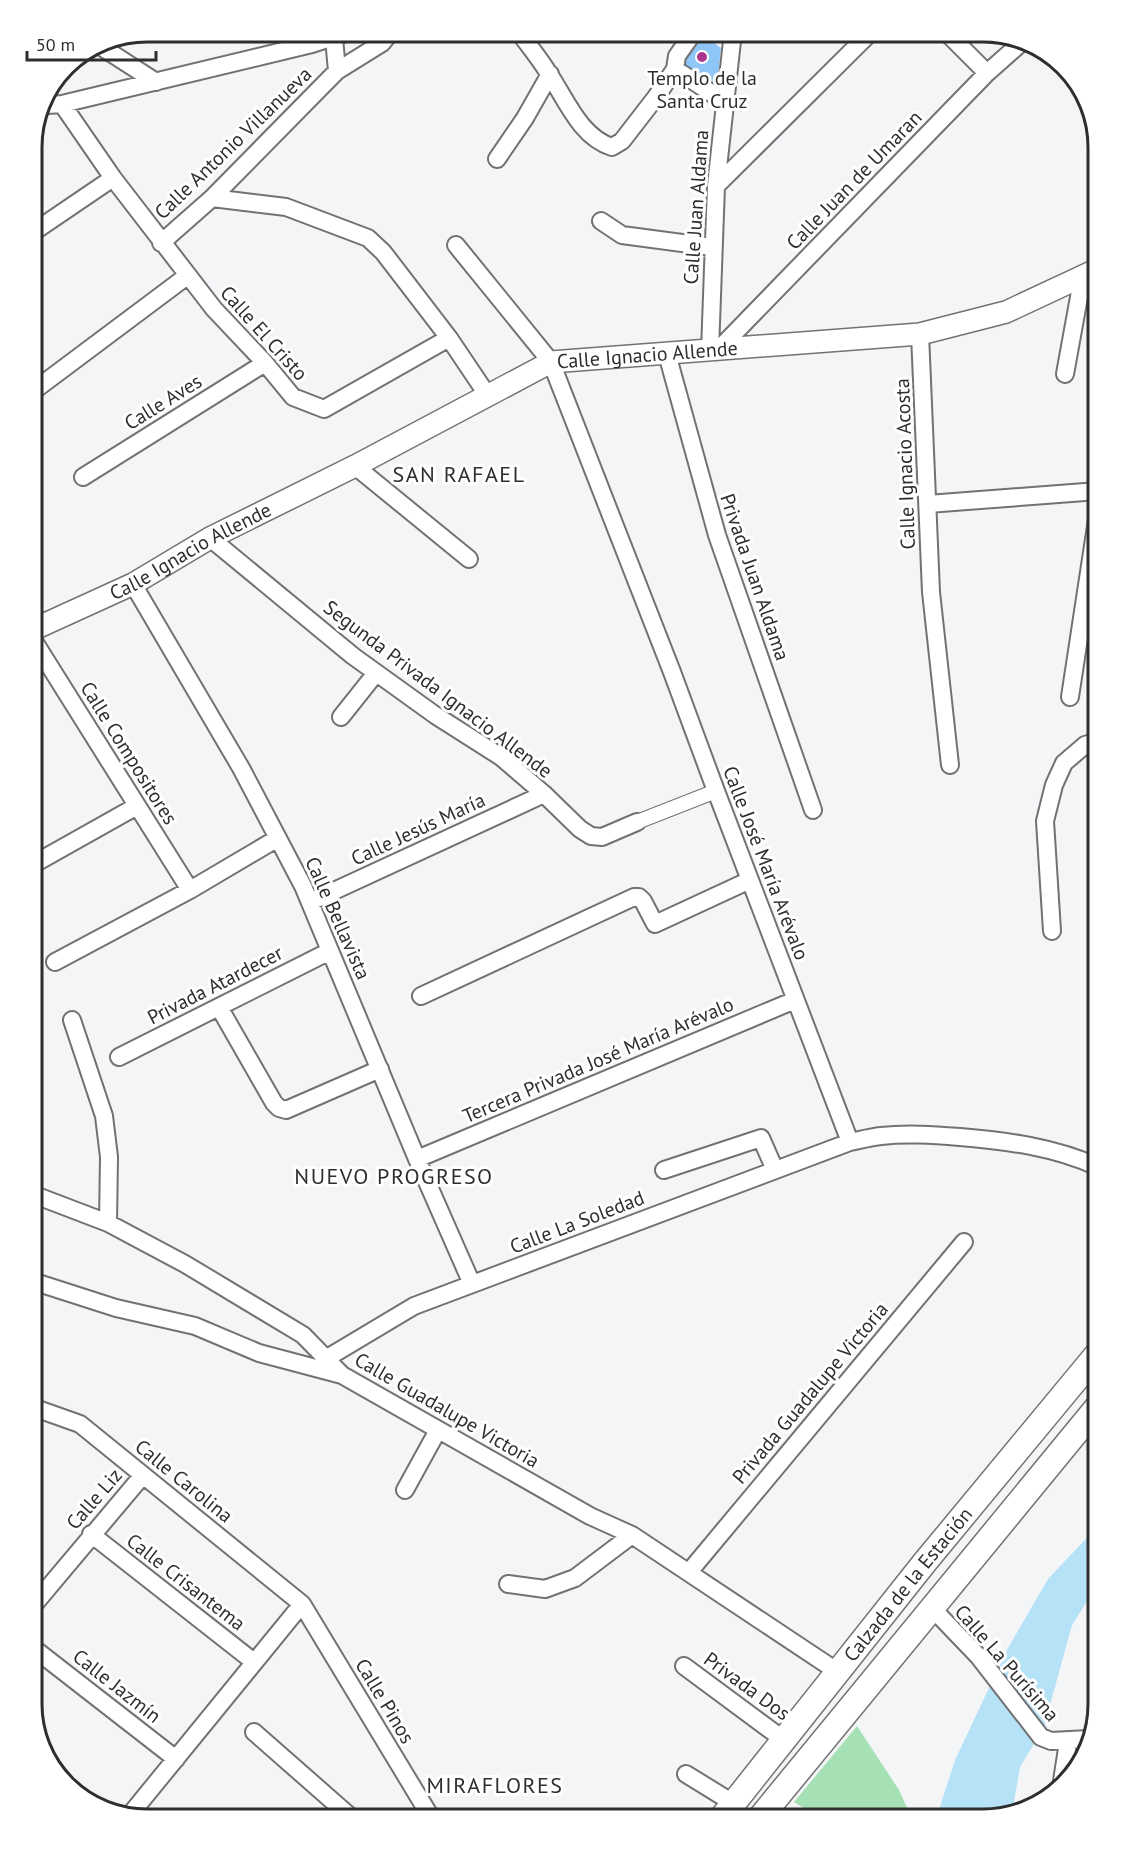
<svg xmlns="http://www.w3.org/2000/svg" width="1130" height="1851" font-family="'PT Sans',sans-serif">
  <style>
    .green { fill: #a5e1b4 }
    .water { fill: #b5e2f7 }
    .building { fill: #8fc6f8 }
    .lines { fill: none; stroke-linecap: round; stroke-linejoin: round }
    .pedestrian-casing { stroke: #717274; stroke-width: 16 }
    .minor-casing { stroke: #717274; stroke-width: 20 }
    .tertiary-casing { stroke: #717274; stroke-width: 24 }
    .secondary-casing { stroke: #717274; stroke-width: 27 }
    .pedestrian { stroke: #fff; stroke-width: 14 }
    .minor { stroke: #fff; stroke-width: 16 }
    .tertiary { stroke: #fff; stroke-width: 21 }
    .secondary { stroke: #fff; stroke-width: 24 }
    .poi-dot { fill: #ab378f; stroke: #fff; stroke-width: 2 }
    .labels { text-anchor: middle; stroke-width: 6; stroke-linejoin: round; paint-order: stroke }
    .poi-label { font-size: 20px; fill: #2e2e2f; stroke: #fff }
    .street-label { font-size: 20px; fill: #2e2e2f; stroke: #fff }
    .quarter-label { font-size: 22px; letter-spacing: 1.5px; fill: #2e2e2f; stroke: #fff }
    .rim { fill: none; stroke: #2e2e2f; stroke-width: 3 }
  </style>
  <rect width="100%" height="100%" fill="#f4f5f7"/>
  <path class="green" d="M857,1726L899,1790L912,1819H821L794,1802Z"/>
  <path class="water" d="M1098,1526V1584L1072,1625L1044,1727L1020,1767L1012,1813L983,1819H936L955,1760L1008,1648L1048,1579Z"/>
  <path class="building" d="M702,34L721,48L716,95L678,67Z"/>
  <g class="lines">
    <g class="pedestrian-casing">
      <path id="pedestrian" d="M637,822L716,791"/>
    </g>
    <g class="minor-casing">
      <path id="minor" d="M287,32L312,44
        M519,32C529,46 540,59 549,74C566,99 580,137 612,147L622,141L656,97L675,69L677,56L694,32
        M946,32L987,73
        M334,38L337,71
        M97,44L156,82
        M675,69L725,102
        M62,104L113,178L214,309L265,363L293,397L324,409L449,338
        M47,105L62,104L312,44L349,32
        M497,159L525,118L550,74
        M716,186L871,32
        M212,198L286,207L368,238L383,252L449,338L488,396
        M601,221L622,235L712,247
        M32,233L113,178
        M161,243L212,198L337,71L382,43L391,32
        M456,245L551,362L672,672L716,791L850,1142
        M920,334L931,592L950,765
        M718,350L987,73L1022,42
        M710,351L716,186L733,32
        M667,354L717,535L813,810
        M1065,374L1083,275
        M32,392L187,276
        M355,466L469,559
        M83,477L265,363
        M928,504L1098,491
        M210,538L353,656L435,715L501,757L544,794L580,829L591,836L602,837L637,822
        M133,584L241,768L303,886L417,1159L472,1284
        M32,638L190,890
        M1070,697L1098,513
        M341,717L376,673
        M32,865L137,806
        M310,902L544,794
        M1052,931L1045,821L1054,785L1064,763L1085,745L1098,741
        M55,962L190,890L278,838
        M421,996L634,897H639L643,901L655,924L750,880
        M219,1007L274,1103L279,1108L286,1110L380,1069
        M72,1020L104,1116L109,1157L108,1223
        M119,1057L330,951
        M417,1159L795,1000
        M664,1170L761,1138L775,1170
        M32,1194L108,1223L185,1264L303,1335L342,1375L590,1516L632,1535L838,1672
        M32,1281L116,1308L195,1326L259,1353L342,1375
        M327,1358L414,1306L850,1142C860,1140 871,1137 881,1136C907,1133 934,1135 960,1137C1007,1141 1055,1147 1098,1167
        M32,1407L80,1424L302,1604L432,1819
        M405,1490L438,1430
        M91,1534L254,1662
        M689,1572L964,1242
        M508,1584L545,1589L575,1578L632,1535
        M32,1607L143,1475
        M932,1608L979,1657L1041,1737L1051,1741L1089,1739
        M32,1647L176,1759
        M684,1666L784,1740
        M254,1732L353,1819
        M686,1774L733,1803
        M1062,1781L1068,1742
        M129,1816L302,1604"/>
    </g>
    <g class="tertiary-casing">
      <g id="tertiary">
        <path id="s1" d="M32,630L133,584L210,538L355,466L551,362L920,334L1006,312L1098,269"/>
      </g>
    </g>
    <g class="secondary-casing">
      <g id="secondary">
        <path id="s2" d="M721,1819L925,1562L1098,1353"/>
        <path d="M759,1819L1098,1406"/>
      </g>
    </g>
    <use href="#pedestrian" class="pedestrian"/>
    <use href="#minor" class="minor"/>
    <use href="#tertiary" class="tertiary"/>
    <use href="#secondary" class="secondary"/>
  </g>
  <circle class="poi-dot" cx="702" cy="57" r="6"/>
  <g class="labels">
    <g class="poi-label">
      <text x="702" y="85">Templo de la<tspan x="702" dy="23">Santa Cruz</tspan></text>
    </g>
    <g class="street-label">
      <text transform="translate(233 143) rotate(-44)" y="7">Calle Antonio Villanueva</text>
      <text transform="translate(854 180) rotate(-46)" y="7">Calle Juan de Umaran</text>
      <text transform="translate(696 207) rotate(-86)" y="7">Calle Juan Aldama</text>
      <text transform="translate(264 333) rotate(48)" y="7">Calle El Cristo</text>
      <text dy="7" stroke="none"><textPath href="#s1" startOffset="681">Calle Ignacio Allende</textPath></text>
      <text transform="translate(163 402) rotate(-32)" y="7">Calle Aves</text>
      <text transform="translate(905 464) rotate(-92)" y="7">Calle Ignacio Acosta</text>
      <text dy="7" stroke="none"><textPath href="#s1" startOffset="177">Calle Ignacio Allende</textPath></text>
      <text transform="translate(755 577) rotate(71)" y="7">Privada Juan Aldama</text>
      <text transform="translate(438 689) rotate(37)" y="7">Segunda Privada Ignacio Allende</text>
      <text transform="translate(129 753) rotate(58)" y="7">Calle Compositores</text>
      <text transform="translate(418 829) rotate(-25)" y="7">Calle Jesús María</text>
      <text transform="translate(766 863) rotate(69)" y="7">Calle José María Arévalo</text>
      <text transform="translate(338 918) rotate(66)" y="7">Calle Bellavista</text>
      <text transform="translate(215 985) rotate(-27)" y="7">Privada Atardecer</text>
      <text transform="translate(598 1060) rotate(-23)" y="7">Tercera Privada José María Arévalo</text>
      <text transform="translate(577 1222) rotate(-21)" y="7">Calle La Soledad</text>
      <text transform="translate(810 1393) rotate(-50)" y="7">Privada Guadalupe Victoria</text>
      <text transform="translate(447 1410) rotate(30)" y="7">Calle Guadalupe Victoria</text>
      <text transform="translate(184 1481) rotate(39)" y="7">Calle Carolina</text>
      <text transform="translate(94 1499) rotate(-49)" y="7">Calle Liz</text>
      <text transform="translate(186 1582) rotate(38)" y="7">Calle Crisantema</text>
      <text dy="7" stroke="none"><textPath href="#s2" startOffset="300">Calzada de la Estación</textPath></text>
      <text transform="translate(1007 1663) rotate(49)" y="7">Calle La Purísima</text>
      <text transform="translate(117 1686) rotate(38)" y="7">Calle Jazmín</text>
      <text transform="translate(747 1686) rotate(36)" y="7">Privada Dos</text>
      <text transform="translate(385 1701) rotate(59)" y="7">Calle Pinos</text>
    </g>
    <g class="quarter-label">
      <text x="459" y="482">SAN RAFAEL</text>
      <text x="394" y="1184">NUEVO PROGRESO</text>
      <text x="495" y="1793">MIRAFLORES</text>
    </g>
  </g>
  <path d="M0 0H1130V1851H0ZM147 42H983A105 105 0 0 1 1088 147V1704A105 105 0 0 1 983 1809H147A105 105 0 0 1 42 1704V147A105 105 0 0 1 147 42Z" fill="#fff" fill-rule="evenodd"/>
  <path class="rim" d="M147 42H983A105 105 0 0 1 1088 147V1704A105 105 0 0 1 983 1809H147A105 105 0 0 1 42 1704V147A105 105 0 0 1 147 42Z"/>
  <path d="M27 51v9h129v-9" fill="none" stroke="#2e2e2f" stroke-width="3"/>
  <text x="36" y="51" font-size="18" fill="#2e2e2f" stroke="#ffffff" stroke-width="4.5" paint-order="stroke">50 m</text>
</svg>
